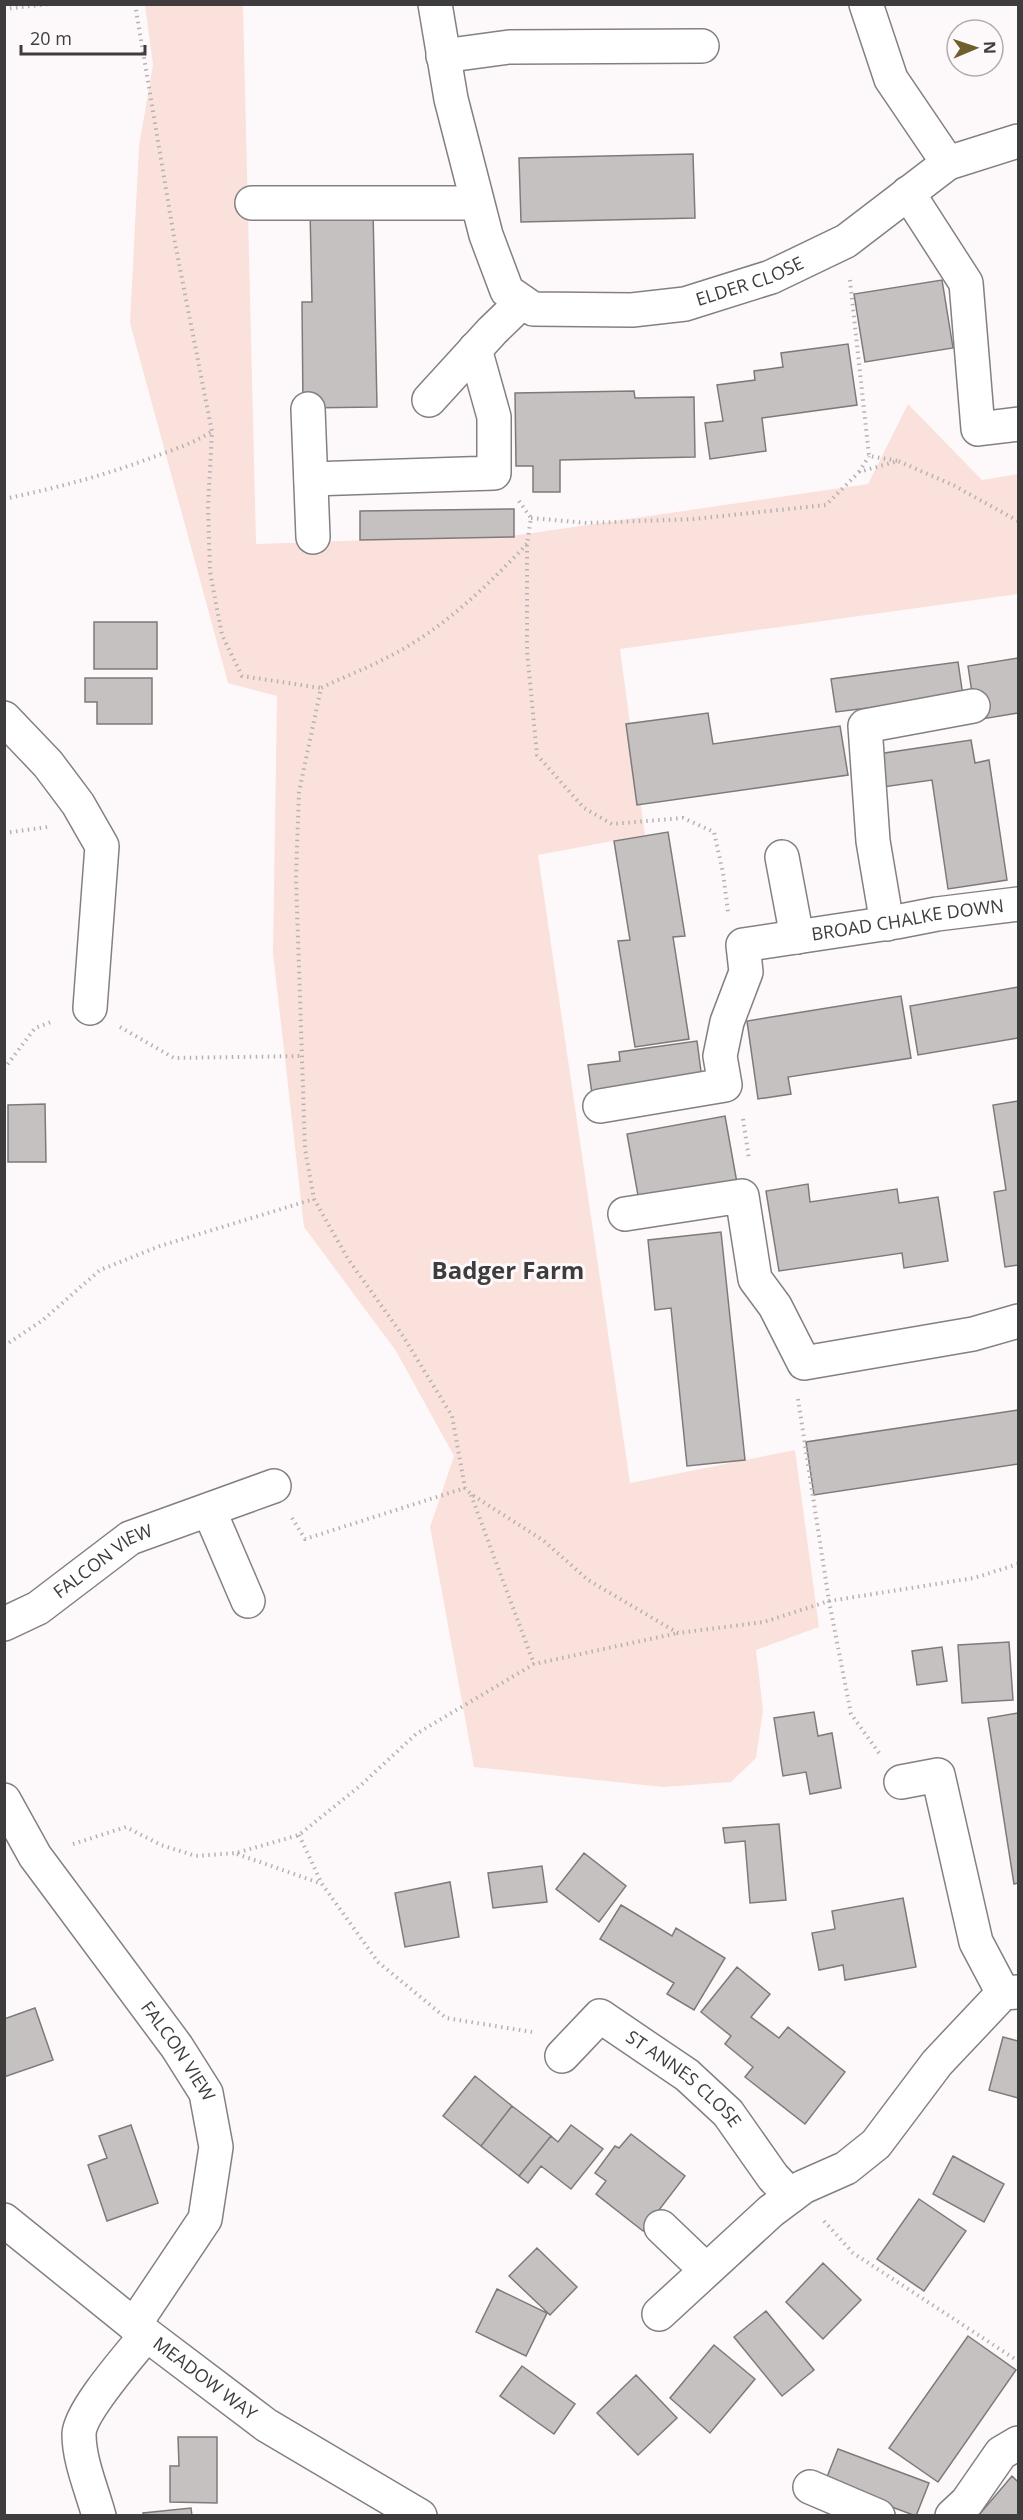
<svg xmlns="http://www.w3.org/2000/svg" width="1023" height="2520" font-family="'Open Sans',sans-serif">
  <style>
    .green { fill: #fbe1db }
    .building { fill: #c5c1c1; stroke: #7e7a7a; stroke-width: 1.5 }
    .lines { fill: none; stroke-linecap: round; stroke-linejoin: round }
    .minor-casing { stroke: #848081; stroke-width: 36 }
    .path { stroke: #b5b2b3; stroke-width: 4; stroke-dasharray: 1.5 4.5; stroke-linecap: butt }
    .minor { stroke: #fff; stroke-width: 33 }
    .labels { text-anchor: middle; stroke-width: 6; stroke-linejoin: round; paint-order: stroke }
    .street-label { font-size: 18px; fill: #3e3c3d; stroke: #fdf9fa }
    .district-label { font-size: 24px; font-weight: bold; fill: #3e3c3d; stroke: #fdf9fa }
  </style>
  <rect width="100%" height="100%" fill="#fdf9fa"/>
  <path class="green" d="M145,5H243L256,544L519,535L868,484L908,404L982,480L1018,474V594L620,649L645,835L538,855L630,1483L795,1450L819,1627L756,1650L763,1710L756,1758L731,1782L663,1787L474,1767L430,1527L454,1456L396,1351L304,1227L273,953L277,696L228,683L130,323L139,146L153,65Z"/>
  <path class="building" d="M693,154L695,218L521,222L519,158Z
    M373,209L377,407L303,408L302,302H312L310,210Z
    M942,280L953,348L865,362L854,294Z
    M848,344L857,405L762,418L766,451L710,459L705,423L723,421L717,385L755,380L754,371L783,367L781,353Z
    M634,391L635,398L694,397L695,457L560,460V492H533V466H516L515,393Z
    M514,509V537L360,540V511Z
    M94,622H157V669H94Z
    M1018,658V713L976,720L968,666Z
    M958,662L963,696L836,712L831,679Z
    M85,678H152V724H97V702H85Z
    M708,713L713,744L840,726L848,775L637,805L626,724Z
    M971,740L975,763L989,760L1007,880L948,889L932,780L883,787L878,754Z
    M668,832L685,936L673,937L689,1039L635,1047L618,941L630,940L614,841Z
    M1018,987V1038L918,1055L910,1006Z
    M901,996L911,1058L788,1077L791,1094L758,1099L747,1021Z
    M697,1041L702,1079L592,1094L588,1065L620,1061L619,1052Z
    M1018,1101V1265L1005,1267L994,1192L1006,1190L993,1105Z
    M45,1104L46,1162H8V1105Z
    M725,1116L737,1183L639,1201L627,1134Z
    M808,1184L810,1202L897,1189L899,1203L938,1197L948,1261L904,1268L902,1253L779,1271L766,1191Z
    M721,1232L745,1460L687,1466L671,1308L655,1310L648,1240Z
    M1018,1410V1464L814,1495L806,1442Z
    M1009,1642L1013,1700L962,1703L958,1645Z
    M942,1647L947,1681L917,1685L912,1651Z
    M814,1712L818,1736L832,1733L841,1788L810,1794L806,1772L783,1776L774,1718Z
    M1018,1713V1883L1014,1884L988,1718Z
    M779,1824L786,1900L750,1903L745,1841L725,1843L723,1828Z
    M584,1853L626,1886L599,1922L556,1889Z
    M542,1866L547,1902L493,1908L488,1873Z
    M450,1882L459,1937L405,1947L395,1893Z
    M903,1898L916,1967L845,1980L843,1965L819,1970L812,1933L835,1929L832,1911Z
    M621,1905L672,1936L676,1928L725,1958L694,2010L667,1994L674,1983L600,1939Z
    M737,1967L770,1994L751,2017L779,2038L788,2027L845,2072L805,2124L745,2077L753,2067L725,2044L731,2036L701,2012Z
    M35,2008L53,2060L4,2077V2019Z
    M1003,2037L1018,2041V2098L989,2090Z
    M475,2076L512,2106L481,2146L443,2116Z
    M512,2106L551,2136L519,2176L481,2146Z
    M131,2125L158,2203L107,2221L88,2165L107,2158L99,2136Z
    M571,2125L603,2149L571,2189L541,2166L528,2183L519,2176L551,2136L558,2142Z
    M631,2134L685,2176L643,2231L596,2194L606,2181L595,2173L615,2146L619,2148Z
    M953,2156L1004,2184L984,2222L933,2194Z
    M919,2199L966,2231L924,2291L877,2259Z
    M537,2248L577,2287L550,2315L509,2276Z
    M823,2263L861,2300L823,2339L786,2302Z
    M497,2289L547,2313L526,2356L476,2332Z
    M766,2311L814,2370L782,2396L734,2337Z
    M968,2336L1016,2370L938,2482L889,2448Z
    M714,2345L755,2379L710,2433L670,2398Z
    M522,2366L575,2404L554,2434L500,2396Z
    M636,2375L677,2418L638,2455L597,2413Z
    M178,2437H217V2503L170,2502V2466H179Z
    M838,2449L929,2483L916,2516L825,2482Z
    M1012,2476L1018,2482V2516H978Z
    M191,2508L192,2516H143V2513Z"/>
  <g class="lines">
    <g class="minor-casing">
      <g id="minor">
        <path id="s1" d="M435,4L451,99L486,235L507,291L533,309L632,310L685,304L771,277L846,241L948,163L1018,141"/>
        <path d="M866,4L891,79L948,163"/>
        <path d="M443,56L509,47L702,46"/>
        <path d="M908,193L966,283L978,429L1018,424"/>
        <path d="M252,203H477"/>
        <path d="M429,400L492,331L522,302"/>
        <path d="M308,409L313,537"/>
        <path d="M311,479L494,473V417L475,349"/>
        <path d="M4,718L48,764L78,804L102,846L90,1008"/>
        <path d="M782,857L797,937"/>
        <path d="M887,924L873,841L865,726L973,706"/>
        <path id="s2" d="M600,1106L725,1085L720,1056L727,1022L746,972L743,945L896,922L937,914L1018,904"/>
        <path d="M625,1214L742,1196L755,1279L775,1306L804,1363L973,1334L1018,1321"/>
        <path d="M209,1510L248,1601"/>
        <path id="s3" d="M4,1624L38,1608L130,1538L274,1486"/>
        <path d="M901,1782L938,1775L976,1942L1003,1993"/>
        <path id="s4" d="M4,1800L35,1856L177,2047L206,2093L216,2147L205,2219L134,2325"/>
        <path id="s5" d="M562,2056L600,2016L687,2075L728,2113L773,2177L791,2196"/>
        <path id="s6" d="M4,2220L134,2325L266,2425L420,2516"/>
        <path d="M661,2227L706,2270"/>
        <path d="M659,2314L771,2211L803,2187L846,2168L876,2144L937,2063L1003,1993L1018,1992"/>
        <path d="M810,2487L878,2516"/>
        <path d="M99,2516C92,2490 79,2461 79,2434C80,2411 130,2355 146,2335"/>
        <path d="M952,2516L967,2502L1001,2453L1018,2443"/>
      </g>
    </g>
    <path class="path" d="M135,4L175,243L212,432L208,507L210,572L222,635L242,676L321,688
      M4,9L49,4
      M850,280L869,456L898,461
      M859,472L869,456
      M4,499C56,488 107,475 156,456C175,449 194,443 211,432
      M519,501L531,518L527,544V651L537,755L584,808L612,824L683,818L714,832L723,873L728,912
      M531,518L587,523L694,519L826,505L859,472L898,461L953,485L1018,521
      M527,544C486,587 442,630 388,657C366,669 343,677 321,688L299,792L296,877L305,1149L314,1199L348,1259L403,1336L452,1416L465,1488L471,1494L544,1541L588,1580L678,1633L764,1622L829,1601L974,1578L1018,1564
      M4,833L48,827
      M120,1027L174,1058L303,1056
      M4,1069L35,1028L54,1021
      M743,1119L749,1159
      M4,1346L43,1320L100,1270L160,1246L314,1199
      M798,1399L829,1601L851,1714L879,1753
      M471,1495L534,1664
      M292,1518L305,1539L465,1488
      M299,1835L322,1884L378,1962L446,2018L532,2032
      M73,1844L126,1827L161,1845L196,1856L236,1853L299,1835L361,1785L416,1734L534,1664L678,1633
      M237,1854L322,1884
      M824,2221L853,2253L1018,2361"/>
    <use href="#minor" class="minor"/>
  </g>
  <g class="labels">
    <g class="street-label">
      <text dy="6" stroke="none"><textPath href="#s1" startOffset="549">ELDER CLOSE</textPath></text>
      <text dy="6" stroke="none"><textPath href="#s2" startOffset="438">BROAD CHALKE DOWN</textPath></text>
      <text dy="6" stroke="none"><textPath href="#s3" startOffset="118">FALCON VIEW</textPath></text>
      <text dy="6" stroke="none"><textPath href="#s4" startOffset="306">FALCON VIEW</textPath></text>
      <text dy="6" stroke="none"><textPath href="#s5" startOffset="160">ST ANNES CLOSE</textPath></text>
      <text dy="6" stroke="none"><textPath href="#s6" startOffset="256">MEADOW WAY</textPath></text>
    </g>
    <g class="district-label">
      <text x="508" y="1279">Badger Farm</text>
    </g>
  </g>
  <rect width="1023" height="2520" fill="none" stroke="#3e3c3d" stroke-width="12"/>
  <g transform="translate(975 48) rotate(88)"><circle r="28" fill="#fdf9fa" stroke="#b1adae" stroke-width="1.5"/>
  <path d="M0-4.5L10 22L0 15L-10 22Z" fill="#6f5f2d"/>
  <text y="-9" font-size="16" font-weight="bold" text-anchor="middle" fill="#3e3c3d">N</text>
  </g>
  <path d="M21 45v9h124v-9" fill="none" stroke="#3e3c3d" stroke-width="3"/>
  <text x="30" y="45" font-size="18" fill="#3e3c3d" stroke="#fdf9fa" stroke-width="4.5" paint-order="stroke">20 m</text>
</svg>
